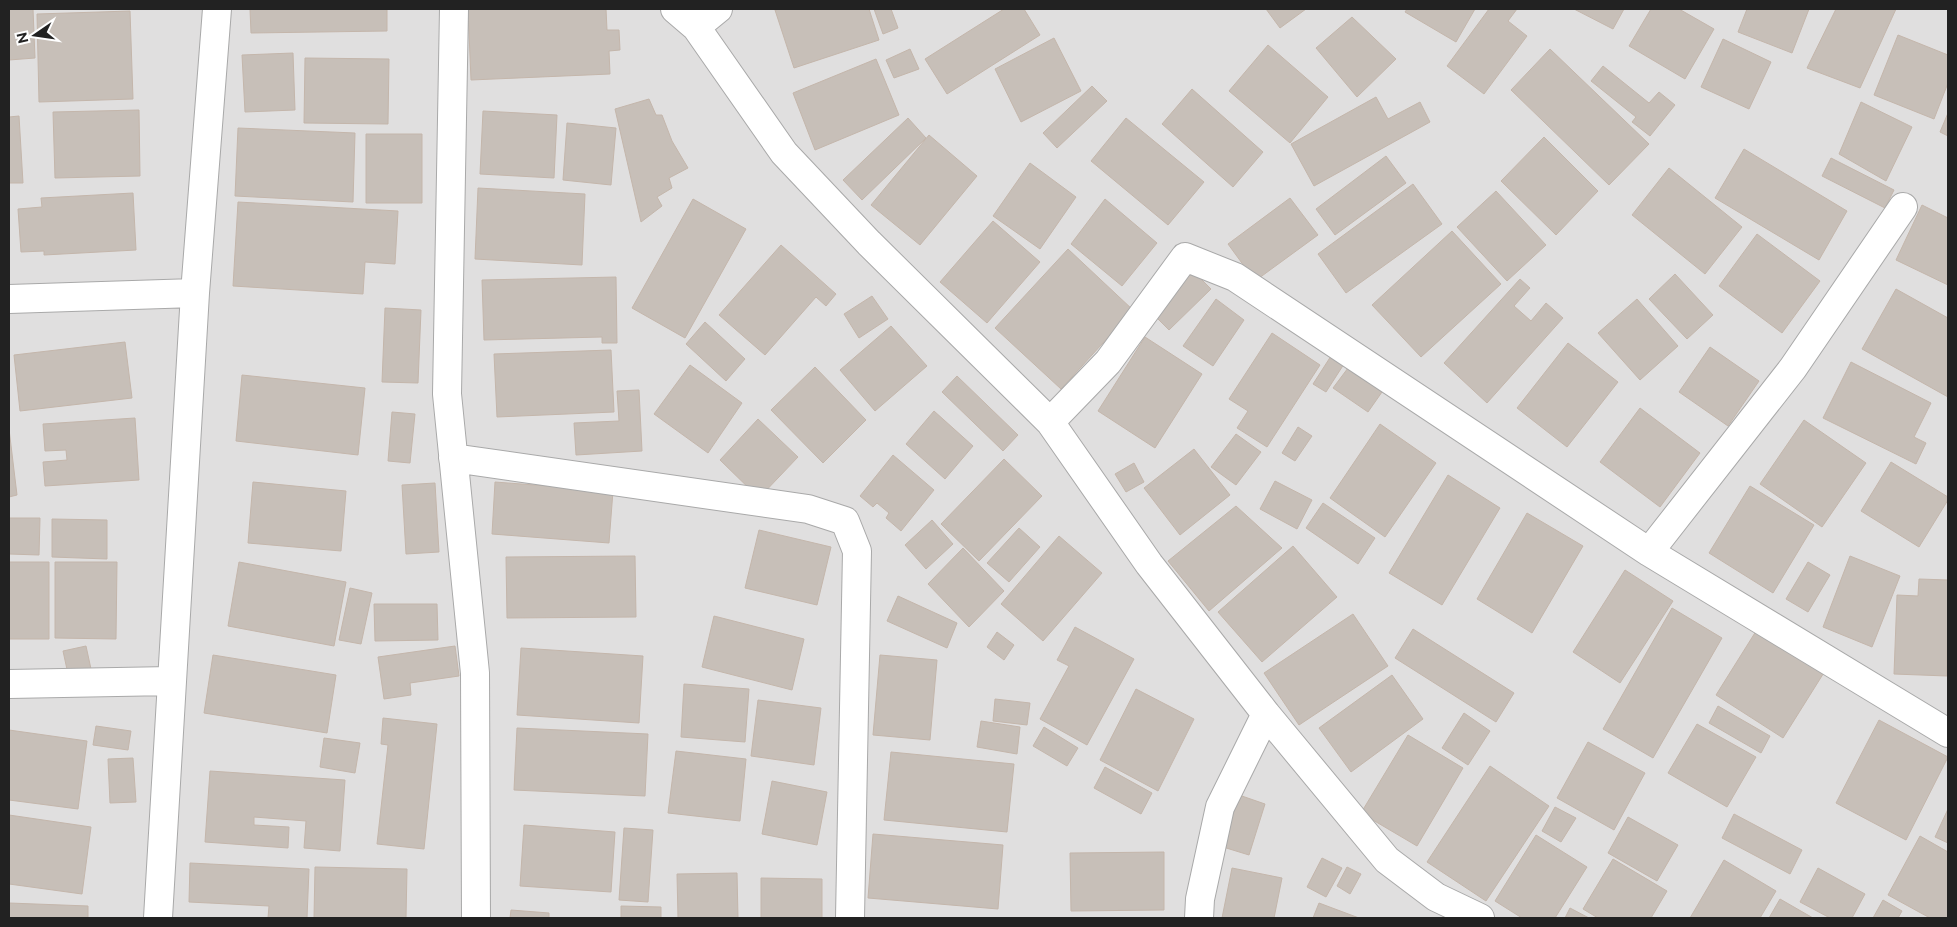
<svg xmlns="http://www.w3.org/2000/svg" width="1957" height="927" font-family="Raleway,sans-serif">
  <style>
    .residential { fill: #e0dfdf }
    .building { fill: #c7bfb8; stroke: #c4b6ab }
    .lines { fill: none; stroke-linecap: round; stroke-linejoin: round }
    .street-casing { stroke: #a9a9a9; stroke-width: 30 }
    .street { stroke: #fff; stroke-width: 28 }
  </style>
  <rect width="100%" height="100%" fill="#f2efe9"/>
  <path class="residential" d="M9,9H1948V918H9Z"/>
  <path class="building" d="M9,9H33L35,58L9,60Z
    M250,9H387V31L251,33Z
    M468,9H606L607,30H619L620,50L609,51L610,74L471,80Z
    M780,9H869L879,40L794,68L775,10Z
    M874,9H891L898,28L883,34Z
    M1004,9H1024L1040,35L947,94L925,59Z
    M1266,9H1306L1280,28Z
    M1407,9H1475L1456,42L1405,12Z
    M1489,9H1517L1508,21L1527,36L1484,94L1447,66Z
    M1574,9H1624L1613,29Z
    M1651,9H1679L1714,29L1685,79L1629,46Z
    M1747,9H1809L1792,53L1738,32Z
    M1836,9H1896L1860,88L1807,68Z
    M130,11L133,99L39,102L37,14Z
    M1352,17L1396,59L1357,97L1316,48Z
    M1898,35L1948,55V83L1934,119L1874,95Z
    M1054,38L1081,91L1021,122L995,69Z
    M1723,39L1771,62L1749,109L1701,87Z
    M1268,45L1328,97L1290,143L1229,91Z
    M910,49L919,69L894,78L886,60Z
    M1550,49L1649,144L1609,185L1511,90Z
    M293,53L295,110L245,112L242,55Z
    M305,58L389,59L388,124L304,123Z
    M876,59L899,115L815,150L793,93Z
    M1603,66L1649,103L1659,92L1675,105L1650,136L1632,122L1636,117L1591,81Z
    M1092,86L1107,101L1057,148L1043,133Z
    M1192,89L1263,152L1233,187L1162,124Z
    M1376,97L1388,119L1420,102L1430,122L1314,186L1291,144Z
    M649,99L656,115H662L672,141L688,168L669,178L672,188L657,197L662,206L641,222L615,109Z
    M1861,102L1912,127L1886,181L1839,154Z
    M139,110L140,176L55,178L53,112Z
    M483,111L557,115L554,178L480,174Z
    M1948,113V136L1940,132Z
    M19,116L23,183H9V117Z
    M908,118L926,138L862,200L843,180Z
    M1126,118L1204,182L1168,225L1091,161Z
    M567,123L616,128L611,185L563,180Z
    M238,128L355,133L353,202L235,196Z
    M366,134H422V203H366Z
    M929,135L977,176L920,245L871,205Z
    M1544,137L1598,191L1556,235L1501,181Z
    M1744,149L1847,211L1819,260L1715,198Z
    M1386,156L1406,183L1335,235L1316,209Z
    M1831,158L1894,190L1885,208L1822,176Z
    M1030,163L1076,197L1040,249L993,216Z
    M1669,168L1742,227L1705,274L1632,215Z
    M1413,184L1442,224L1346,293L1318,254Z
    M478,188L585,194L582,265L475,259Z
    M1496,191L1546,245L1507,281L1457,227Z
    M133,193L136,250L44,255V251L21,252L18,209L42,207L41,198Z
    M1290,198L1318,235L1255,281L1228,244Z
    M693,199L746,229L685,338L632,308Z
    M1105,199L1157,243L1122,286L1071,244Z
    M238,202L398,211L395,264L365,262L363,294L233,286Z
    M1922,205L1948,218V285L1896,260Z
    M993,221L1040,262L987,323L940,282Z
    M1452,231L1501,284L1421,357L1372,305Z
    M1757,234L1820,281L1782,333L1719,286Z
    M781,245L836,294L826,306L816,297L765,355L719,315Z
    M1068,249L1133,310L1061,389L995,328Z
    M1192,270L1211,289L1169,330L1150,311Z
    M1675,274L1713,315L1687,339L1649,299Z
    M616,277L617,343H602V337L484,340L482,280Z
    M1520,279L1530,288L1514,306L1531,321L1546,303L1563,318L1487,403L1444,363Z
    M1896,289L1948,318V397L1862,349Z
    M872,296L888,319L859,338L844,314Z
    M1216,299L1244,320L1213,366L1183,346Z
    M1637,299L1678,346L1640,380L1598,333Z
    M385,308L421,310L418,383L382,382Z
    M705,322L745,359L726,381L686,344Z
    M891,326L927,366L875,411L840,370Z
    M1272,333L1320,365L1267,447L1237,428L1248,411L1229,399Z
    M1145,337L1202,374L1155,448L1098,411Z
    M125,342L132,398L20,411L14,355Z
    M1568,343L1618,382L1567,447L1517,408Z
    M1710,347L1759,381L1728,426L1679,392Z
    M611,350L614,412L497,417L494,354Z
    M1331,356L1344,364L1326,392L1313,384Z
    M1851,362L1931,403L1914,437L1926,443L1916,464L1823,418Z
    M690,365L742,403L708,453L654,414Z
    M815,367L866,420L823,463L771,410Z
    M1348,368L1382,392L1368,412L1333,388Z
    M242,375L365,388L358,455L236,441Z
    M957,376L1018,435L1003,451L942,392Z
    M639,390L642,451L576,455L574,423L619,421L617,391Z
    M1640,408L1700,453L1660,507L1600,462Z
    M934,411L973,446L945,479L906,444Z
    M392,412L415,414L410,463L388,461Z
    M135,418L139,480L45,486L43,462L67,460L66,450L45,451L43,424Z
    M758,419L798,457L759,498L720,460Z
    M1804,420L1866,463L1822,527L1760,484Z
    M1380,424L1436,463L1385,537L1330,498Z
    M1298,427L1312,436L1295,461L1282,453Z
    M9,429L17,495L9,497Z
    M1236,434L1261,452L1236,485L1211,467Z
    M1194,449L1230,495L1180,535L1144,488Z
    M893,455L934,490L901,531L886,518L889,513L877,503L873,507L860,496Z
    M1004,459L1042,496L979,561L941,524Z
    M1891,462L1948,497V500L1919,547L1861,511Z
    M1134,463L1144,482L1126,492L1115,474Z
    M1448,475L1500,508L1442,605L1389,573Z
    M1275,481L1312,500L1297,529L1260,509Z
    M253,482L346,491L341,551L248,543Z
    M495,482L613,491L609,543L492,534Z
    M435,483L439,552L406,554L402,485Z
    M1750,486L1814,525L1773,593L1709,553Z
    M1323,503L1375,538L1358,564L1306,528Z
    M1236,506L1282,548L1209,611L1168,561Z
    M1527,513L1583,546L1532,633L1477,599Z
    M9,518H40L39,555L9,554Z
    M52,519L107,520V559L52,557Z
    M932,520L953,544L926,569L905,545Z
    M1019,528L1040,547L1009,582L987,563Z
    M759,530L831,547L817,605L745,588Z
    M1059,536L1102,573L1043,641L1001,604Z
    M1293,546L1337,597L1262,662L1218,612Z
    M963,548L1004,591L969,627L928,584Z
    M635,556L636,617L507,618L506,557Z
    M1850,556L1900,576L1872,647L1823,627Z
    M9,562H49V639H9Z
    M55,562H117L116,639L55,638Z
    M239,562L346,582L334,646L228,626Z
    M1808,562L1830,575L1808,612L1786,599Z
    M1625,570L1673,601L1620,683L1573,652Z
    M1919,579L1948,580L1947,676L1894,674L1897,595L1918,596Z
    M350,588L372,593L361,644L339,640Z
    M898,596L957,623L947,648L887,621Z
    M374,604H437L438,640L375,641Z
    M1672,608L1722,638L1653,758L1603,729Z
    M1353,614L1388,666L1299,725L1264,673Z
    M714,616L804,639L792,690L702,667Z
    M1075,627L1134,659L1087,745L1040,719L1069,666L1057,660Z
    M1758,628L1825,671L1783,738L1716,695Z
    M1413,629L1514,693L1496,722L1395,658Z
    M997,632L1014,645L1004,660L987,647Z
    M86,646L91,669L68,674L63,651Z
    M455,646L459,676L410,683L411,695L384,699L378,657Z
    M521,648L643,656L639,723L517,715Z
    M213,655L336,675L327,733L204,713Z
    M880,655L937,660L930,740L873,735Z
    M1392,675L1423,719L1351,772L1319,728Z
    M684,684L749,689L745,742L681,737Z
    M1136,689L1194,719L1158,791L1100,760Z
    M995,699L1030,703L1027,725L993,721Z
    M758,700L821,708L814,765L751,756Z
    M1718,706L1770,736L1761,753L1709,723Z
    M1464,713L1490,731L1468,765L1442,748Z
    M383,718L437,724L424,849L377,844L388,745L381,744Z
    M1879,720L1948,757L1906,840L1836,803Z
    M981,721L1020,727L1017,754L977,747Z
    M1697,724L1756,757L1727,807L1668,773Z
    M96,726L131,731L128,750L93,745Z
    M1044,727L1078,748L1067,766L1033,746Z
    M517,728L648,734L645,796L514,790Z
    M9,730L87,741L78,809L9,800Z
    M1408,735L1463,768L1417,846L1361,813Z
    M324,738L360,743L355,773L320,767Z
    M1588,742L1645,773L1614,830L1557,798Z
    M676,751L746,759L740,821L668,813Z
    M891,752L1014,764L1007,832L884,820Z
    M133,758L136,802L110,803L108,759Z
    M1490,766L1549,806L1486,901L1427,862Z
    M1105,767L1152,793L1141,814L1094,788Z
    M210,771L345,780L340,851L304,848L306,821L254,817V825L289,827L288,848L205,842Z
    M772,781L827,792L817,845L762,834Z
    M1239,795L1265,804L1249,855L1223,847Z
    M1555,807L1576,818L1561,842L1542,831Z
    M1948,809V843L1935,837Z
    M1734,814L1802,850L1790,874L1722,838Z
    M9,815L91,827L82,894L9,884Z
    M1628,817L1678,845L1657,881L1608,853Z
    M524,825L615,832L611,892L520,886Z
    M624,828L653,830L648,902L619,900Z
    M873,834L1003,845L998,909L868,898Z
    M1536,835L1587,867L1555,918H1522L1495,901Z
    M1920,836L1948,852V918H1930L1888,895Z
    M1164,852V910L1071,911L1070,853Z
    M1322,858L1342,868L1326,897L1307,887Z
    M1613,859L1667,891L1651,918H1598L1583,909Z
    M1724,860L1776,891L1760,918H1690Z
    M190,863L309,869L307,918H268L269,906L189,902Z
    M315,867L407,869L406,918H314Z
    M1347,867L1361,874L1350,894L1337,886Z
    M1232,868L1282,878L1274,918H1222Z
    M1818,868L1865,894L1852,918H1830L1800,902Z
    M737,873L738,918H678L677,874Z
    M761,878L822,879V918H761Z
    M1780,899L1813,918H1769Z
    M1883,900L1902,911L1898,918H1873Z
    M9,903L88,906V918H9Z
    M1319,903L1359,918H1313Z
    M621,906L661,907V918H621Z
    M1570,908L1589,918H1565Z
    M511,910L549,913V918H510Z"/>
  <g class="lines">
    <g class="street-casing">
      <path id="street" d="M454,9L447,394L475,673L476,918
        M675,9L696,27L784,153L869,243L1050,422L1149,564L1266,714L1387,860L1436,897L1480,918
        M696,27L718,9
        M9,299L195,293
        M1050,422L1108,362L1185,257L1235,277L1649,552L1948,733
        M453,458L808,509L845,521L857,551L850,918
        M1649,552L1793,368L1903,207
        M9,684L171,681
        M158,918L195,293L217,9
        M1199,918L1200,899L1220,807L1266,714"/>
    </g>
    <use href="#street" class="street"/>
  </g>
  <rect width="1957" height="927" fill="none" stroke="#222222" stroke-width="20"/>
  <g transform="translate(35 35) rotate(257)" stroke="#ffffff" stroke-width="4" paint-order="stroke">
  <path d="M0-4L9 19L0 12L-9 19Z" fill="#222222"/>
  <text y="-8" font-size="14" font-weight="bold" text-anchor="middle" fill="#222222">N</text>
  </g>
</svg>
